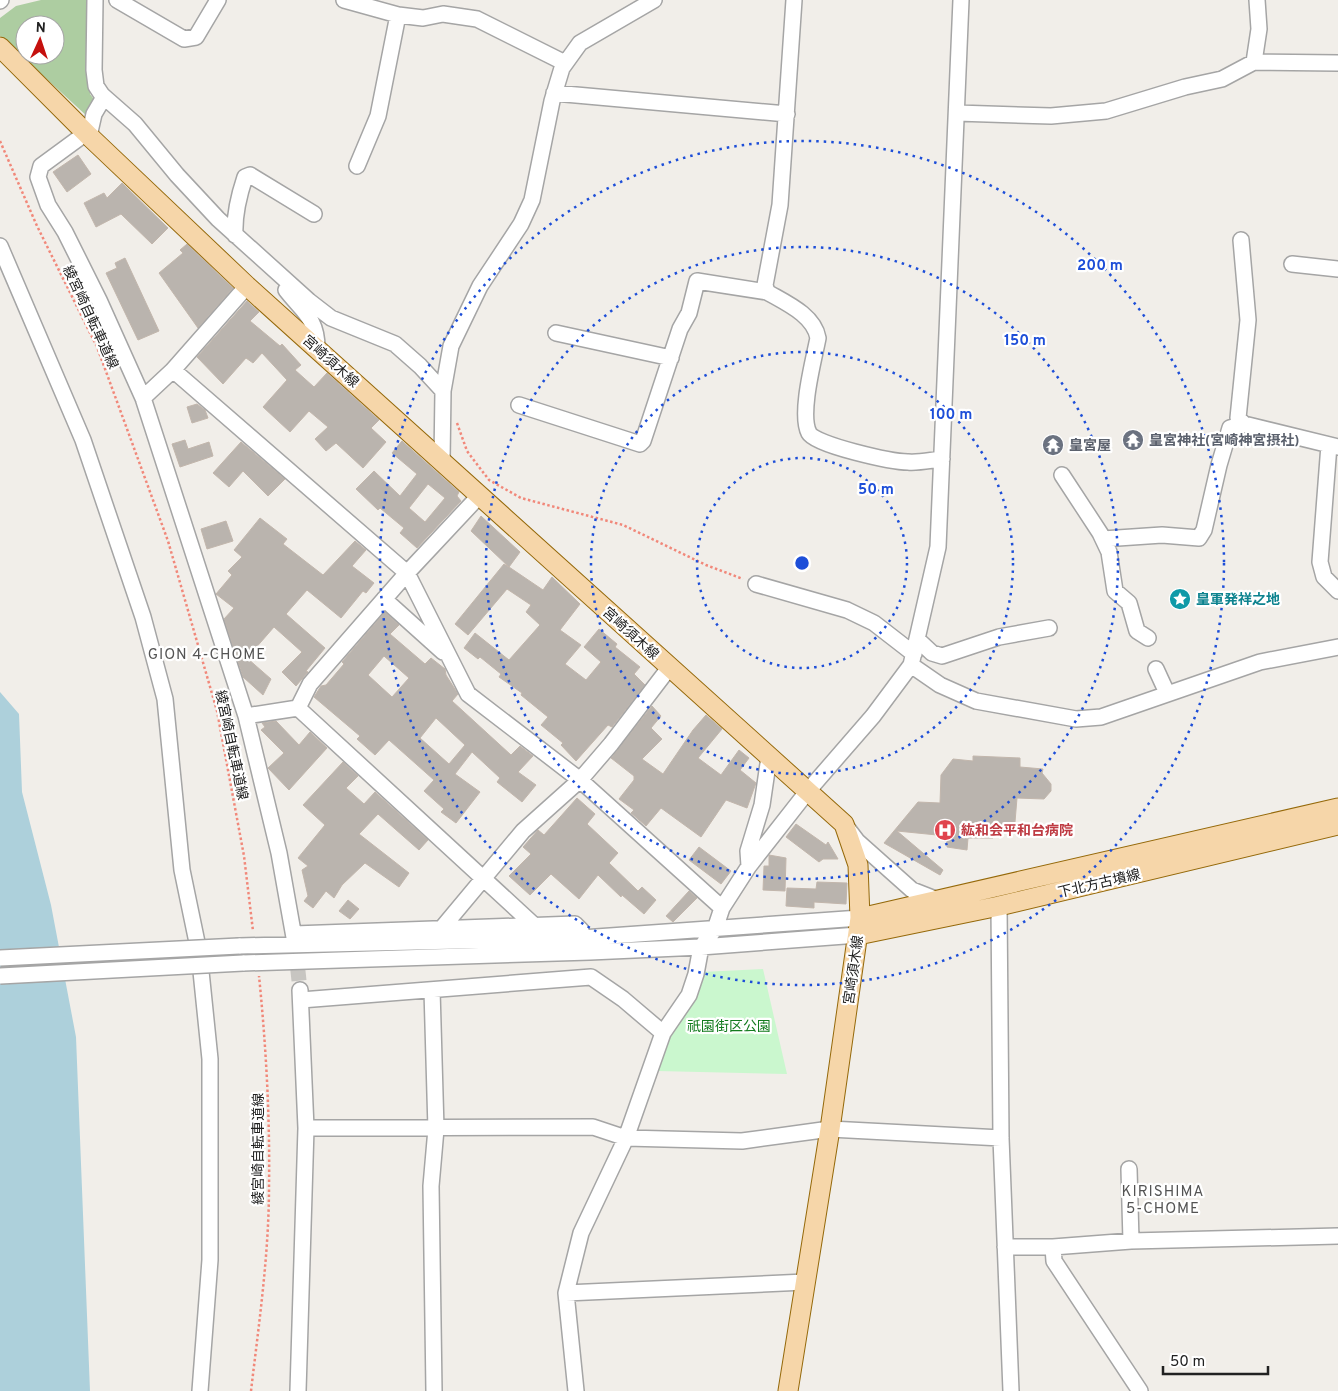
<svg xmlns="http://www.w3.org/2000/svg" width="1338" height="1391" font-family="Overpass,'Noto Sans JP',sans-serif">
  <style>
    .forest { fill: #adcda1; fill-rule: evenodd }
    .park { fill: #caf7ce }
    .water { fill: #add0db }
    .building { fill: #bab4ae; stroke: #c2b6ac; fill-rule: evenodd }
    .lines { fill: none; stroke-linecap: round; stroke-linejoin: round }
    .minor-tunnel { stroke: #c7c5c1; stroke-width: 15; stroke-dasharray: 15 8; stroke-linecap: butt }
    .minor-casing { stroke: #a5a5a5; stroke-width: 18 }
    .major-casing { stroke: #95690a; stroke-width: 21 }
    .path { stroke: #f1887a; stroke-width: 2.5; stroke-dasharray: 2.5 2.5; stroke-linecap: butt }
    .minor { stroke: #fff; stroke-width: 15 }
    .major { stroke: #f6d6a9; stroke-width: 19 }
    .minor-bridge-casing { stroke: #a5a5a5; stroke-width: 18; stroke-linecap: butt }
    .minor-bridge { stroke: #fff; stroke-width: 15 }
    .ring { fill: none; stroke: #1d4ed8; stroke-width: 2.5; stroke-dasharray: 2.5 5 }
    .labels { text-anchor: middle; stroke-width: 4.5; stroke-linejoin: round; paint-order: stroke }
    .street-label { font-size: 14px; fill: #212121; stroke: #fff }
    .worship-label { font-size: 14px; font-weight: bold; fill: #5b616d; stroke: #fff; text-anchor: start }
    .culture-label { font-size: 14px; font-weight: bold; fill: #0d838f; stroke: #fff; text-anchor: start }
    .health-label { font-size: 14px; font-weight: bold; fill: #be3a42; stroke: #fff; text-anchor: start }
    .park-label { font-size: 14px; fill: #137b1e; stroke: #fff }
    .neighbourhood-label { font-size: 15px; letter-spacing: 1px; fill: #545454; stroke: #fff }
    .centre { fill: #1d4ed8; stroke: #fff; stroke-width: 2.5 }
    .ring-label { font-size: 15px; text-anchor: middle; font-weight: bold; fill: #1d4ed8; stroke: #fff; stroke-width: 4.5; stroke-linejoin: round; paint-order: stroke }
  </style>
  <rect width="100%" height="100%" fill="#f1eee9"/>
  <path class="forest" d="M41,0H89L90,94L96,102L88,117L0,36V18L16,6ZM25,25H55V55H25Z"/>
  <path class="park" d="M763,969L787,1074L657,1071L668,1037L702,972Z"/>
  <path class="water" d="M0,692L19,714L22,792L51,905L76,1037L90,1391H0Z"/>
  <path class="building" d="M78,155L91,174L67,192L53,172Z
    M122,183L168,228L152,244L121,214L96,227L84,203L104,193L107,198Z
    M187,244L233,288L198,328L159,273L183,253L180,250Z
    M125,258L159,331L138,340L106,273L117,268L115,263Z
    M247,301L259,312L250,321L280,346L282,344L301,365L295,370L314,387L327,373L379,420L371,428L386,442L363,468L336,443L326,451L315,439L328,427L309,411L290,432L263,407L287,380L262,353L253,363L246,358L223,384L197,357Z
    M197,404L205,410L208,418L192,423L187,407Z
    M185,440L188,449L209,442L213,456L180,467L172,444Z
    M402,441L459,492L457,496L461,501L417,548L400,533L404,528L380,508L378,510L356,489L374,471L400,496L417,474L392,453ZM428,484L445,498L425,522L409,508Z
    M241,442L285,479L268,496L243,471L229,487L213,473Z
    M481,516L520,552L509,567L543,590L552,577L580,604L560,630L581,645L565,664L586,680L601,662L584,647L599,629L617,644L615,647L640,667L634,674L645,685L612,727L608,725L576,761L561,745L563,743L541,725L548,717L521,695L522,693L499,677L501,674L480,657L478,659L464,648L475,633L509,660L540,625L526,612L531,605L507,589L468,635L455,624L504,564L509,567L471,531Z
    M260,518L287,539L283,544L323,575L355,541L366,550L352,566L374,583L366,593L363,591L341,618L307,590L286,614L325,648L306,671L308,672L296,686L282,672L302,652L274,627L247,658L271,679L263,695L243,677L224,619L234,608L216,594L232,575L228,571L242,557L234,550Z
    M226,521L233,541L207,549L201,529Z
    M385,612L399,625L390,634L425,664L431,658L445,669L446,675L458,694L452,701L511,755L520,746L533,756L518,772L536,785L522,802L497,782L500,778L472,752L455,774L480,792L456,823L441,812L444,809L424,791L434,780L389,740L375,755L357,739L360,736L314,697L321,686L326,685L344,664L342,662ZM384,656L409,678L392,697L368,675ZM436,718L465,745L449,764L420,738Z
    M652,706L661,716L651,728L662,739L642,759L663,774L693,730L706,715L722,729L698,758L721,775L739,750L749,758L740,770L756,783L747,808L726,800L701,837L661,808L646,826L631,813L634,810L619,799L634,780V776L611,758Z
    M276,721L299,745L310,732L327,748L289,790L268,768L284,753L261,730L265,727L262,723Z
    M973,756L1020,758V767L1043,769L1042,773L1051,784V791L1044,799L1017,798L1015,822L1008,823V829L993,828V838H968L967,850L947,847V836L897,831L943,870L940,875L884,843L918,802L940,803L941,775L953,759L973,761Z
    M343,762L358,776L346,788L364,804L375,792L428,840L419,850L378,814L359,834L409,873L399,887L365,863L342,885L334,898L326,891L313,908L304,901L308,896L302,870L308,866L298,858L325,825L303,805Z
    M577,798L595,814L587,824L618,853L609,863L638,891L642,887L656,900L644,914L622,895L621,897L598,875L579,899L551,874L530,895L509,876L531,854L523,847L538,830L544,835Z
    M796,824L826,845L828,842L838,859H823L819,862L786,837Z
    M699,847L731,871L721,884L689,860Z
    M769,855L786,858L785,891L763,890L764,866H769Z
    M817,882L847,883L846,904L814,902V908L786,906L787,888L816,889Z
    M689,891L697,898L673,922L666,916Z
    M348,900L359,909L350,919L339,911Z"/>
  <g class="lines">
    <path class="minor-tunnel" d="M295,943L300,990"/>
    <g class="minor-casing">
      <path id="minor" d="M95,0L94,70L96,86L102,95L135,124L177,175L218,219L309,301L331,318L395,344L420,366L443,391
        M117,0L184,39L196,37L218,0
        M344,0L398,15L423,18L443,14L477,19L565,63
        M794,0L780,205L765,285L767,292C786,303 814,315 818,338C814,359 799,414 809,433C815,445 892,462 908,462C919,463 931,460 942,459
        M0,1L1,0
        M1254,62L1259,29L1257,0
        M554,93L787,114
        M957,113L1051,116L1106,111L1185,87L1222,79L1254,62L1338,63
        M86,133L41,166L38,177L48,205L65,232L99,300L143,398L246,716L279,853L295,943
        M89,136L94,114L104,97
        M357,166L378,116L398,15
        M235,235C234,215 239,195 245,177L250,175L314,214
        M1241,240L1248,320L1238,418L1244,424
        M0,246L83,440L143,617L165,699L182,870L199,952L210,1059V1260L200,1391
        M1292,264L1338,269
        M286,290C303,312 317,318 317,348
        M556,333L671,358
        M173,370L407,573L468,694L580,780L722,908
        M143,398L173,370L247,286
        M519,405L640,444L643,441L680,329L689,313L697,281L767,292
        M1329,445L1320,562L1324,577L1338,591
        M442,460L443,391L451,346L480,286L521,224L532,200L552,101L562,68L580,43L654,0
        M1062,475L1100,533L1109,552L1115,591L1129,603L1137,631L1148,638
        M1103,539L1162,535L1199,538L1204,530L1219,465L1230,428L1244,424L1338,447
        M756,584L847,610L874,623L914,654
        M384,599L443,652
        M917,639L932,653L942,656L999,637L1049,628
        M911,665L940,685L976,701L1076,719L1101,717L1260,662L1338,647
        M1156,669L1167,693
        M298,708L536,927
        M298,708L310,684L407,573L480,495
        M246,716L298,708
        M848,829L857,841L912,890L940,901
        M749,866L807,792L873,716L911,665L938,547L961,0
        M999,906L1001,1138L1011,1391
        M442,928L523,831L580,780L611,744L669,668
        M294,934L575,924L581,930L582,938
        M239,946L582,938L860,918
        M243,963L590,952L701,947L858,935
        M432,990L436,1129L431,1186L434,1391
        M301,1000L591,977L623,999L663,1033
        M306,1128L593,1127L626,1138L742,1141L830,1129L1001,1138
        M1129,1169L1131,1241
        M1005,1247H1053L1131,1241L1338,1236
        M1053,1247L1054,1261L1140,1391
        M566,1293L805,1282
        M298,1391L306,1128L300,990
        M576,1391L566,1293L581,1233L626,1138L663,1033L689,995L696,974L701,947L715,929L722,908L749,866L748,851L762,805L769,757"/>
    </g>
    <g class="major-casing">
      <path id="major" d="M0,47L89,136L247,286L844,824L858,865L860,918L830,1129L788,1391
        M860,918L1338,808
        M858,935L999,906L1338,825"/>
    </g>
    <path class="path" d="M0,141L37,226L97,347L168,541L217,711L244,856L253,931
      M457,423L467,451L489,480L521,498L623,525L706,565L743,579
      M251,1391C259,1323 269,1254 269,1186C270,1116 266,1046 259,976"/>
    <use href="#minor" class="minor"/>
    <use href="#major" class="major"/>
    <g class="minor-bridge-casing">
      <path id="minor-bridge" d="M0,958L239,946
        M0,976L243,963"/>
    </g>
    <use href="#minor-bridge" class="minor-bridge"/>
  </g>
  <g class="ring">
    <circle cx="802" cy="563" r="105"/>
    <circle cx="802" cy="563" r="211"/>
    <circle cx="802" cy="563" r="316"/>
    <circle cx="802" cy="563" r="422"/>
  </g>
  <defs>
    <g id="temple-disc" transform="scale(1.125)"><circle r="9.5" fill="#6b7280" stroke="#fff"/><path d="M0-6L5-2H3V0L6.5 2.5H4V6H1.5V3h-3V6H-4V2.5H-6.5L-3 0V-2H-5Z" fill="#fff"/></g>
    <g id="sight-disc" transform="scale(1.125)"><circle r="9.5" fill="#0f9aa8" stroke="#fff"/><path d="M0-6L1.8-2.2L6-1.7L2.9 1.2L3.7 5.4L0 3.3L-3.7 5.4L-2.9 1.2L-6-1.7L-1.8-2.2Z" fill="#fff"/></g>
    <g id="hospital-disc" transform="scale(1.125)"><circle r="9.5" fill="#e0444e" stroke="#fff"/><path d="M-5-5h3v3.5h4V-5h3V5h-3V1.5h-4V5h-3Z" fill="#fff"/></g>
  </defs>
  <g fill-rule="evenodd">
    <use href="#temple-disc" x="1133" y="440"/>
    <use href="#temple-disc" x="1053" y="445"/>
    <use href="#sight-disc" x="1180" y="599"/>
    <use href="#hospital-disc" x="945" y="830"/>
  </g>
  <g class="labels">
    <g class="street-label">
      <text transform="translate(91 317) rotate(65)" y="5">綾宮崎自転車道線</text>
      <text transform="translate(331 361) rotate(42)" y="5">宮崎須木線</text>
      <text transform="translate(631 633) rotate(42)" y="5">宮崎須木線</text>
      <text transform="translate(232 745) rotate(78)" y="5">綾宮崎自転車道線</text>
      <text transform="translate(1099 883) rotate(-13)" y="5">下北方古墳線</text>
      <text transform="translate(853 970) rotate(-82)" y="5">宮崎須木線</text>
      <text transform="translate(258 1149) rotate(-90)" y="5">綾宮崎自転車道線</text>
    </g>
    <g class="worship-label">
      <text x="1149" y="445">皇宮神社(宮崎神宮摂社)</text>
      <text x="1069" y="450">皇宮屋</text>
    </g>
    <g class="culture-label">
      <text x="1196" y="604">皇軍発祥之地</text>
    </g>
    <g class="health-label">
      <text x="961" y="835">紘和会平和台病院</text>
    </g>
    <g class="park-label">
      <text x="729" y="1031">祇園街区公園</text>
    </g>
    <g class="neighbourhood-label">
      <text x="207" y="659">GION 4-CHOME</text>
      <text x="1163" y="1196">KIRISHIMA<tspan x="1163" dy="17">5-CHOME</tspan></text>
    </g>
  </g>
  <circle cx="802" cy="563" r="8" class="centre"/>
  <g class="ring-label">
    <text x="1100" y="270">200 m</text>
    <text x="1025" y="345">150 m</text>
    <text x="951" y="419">100 m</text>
    <text x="876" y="494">50 m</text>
  </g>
  <g transform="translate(40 40) rotate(3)"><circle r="24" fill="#ffffff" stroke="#a6a6a6"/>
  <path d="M0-4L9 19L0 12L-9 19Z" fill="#c5100d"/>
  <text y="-8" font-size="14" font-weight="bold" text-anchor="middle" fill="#212121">N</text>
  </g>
  <path d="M1163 1366v8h105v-8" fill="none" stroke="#212121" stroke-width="2.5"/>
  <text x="1170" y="1366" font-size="15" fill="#212121" stroke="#ffffff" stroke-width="4" paint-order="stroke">50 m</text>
</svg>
